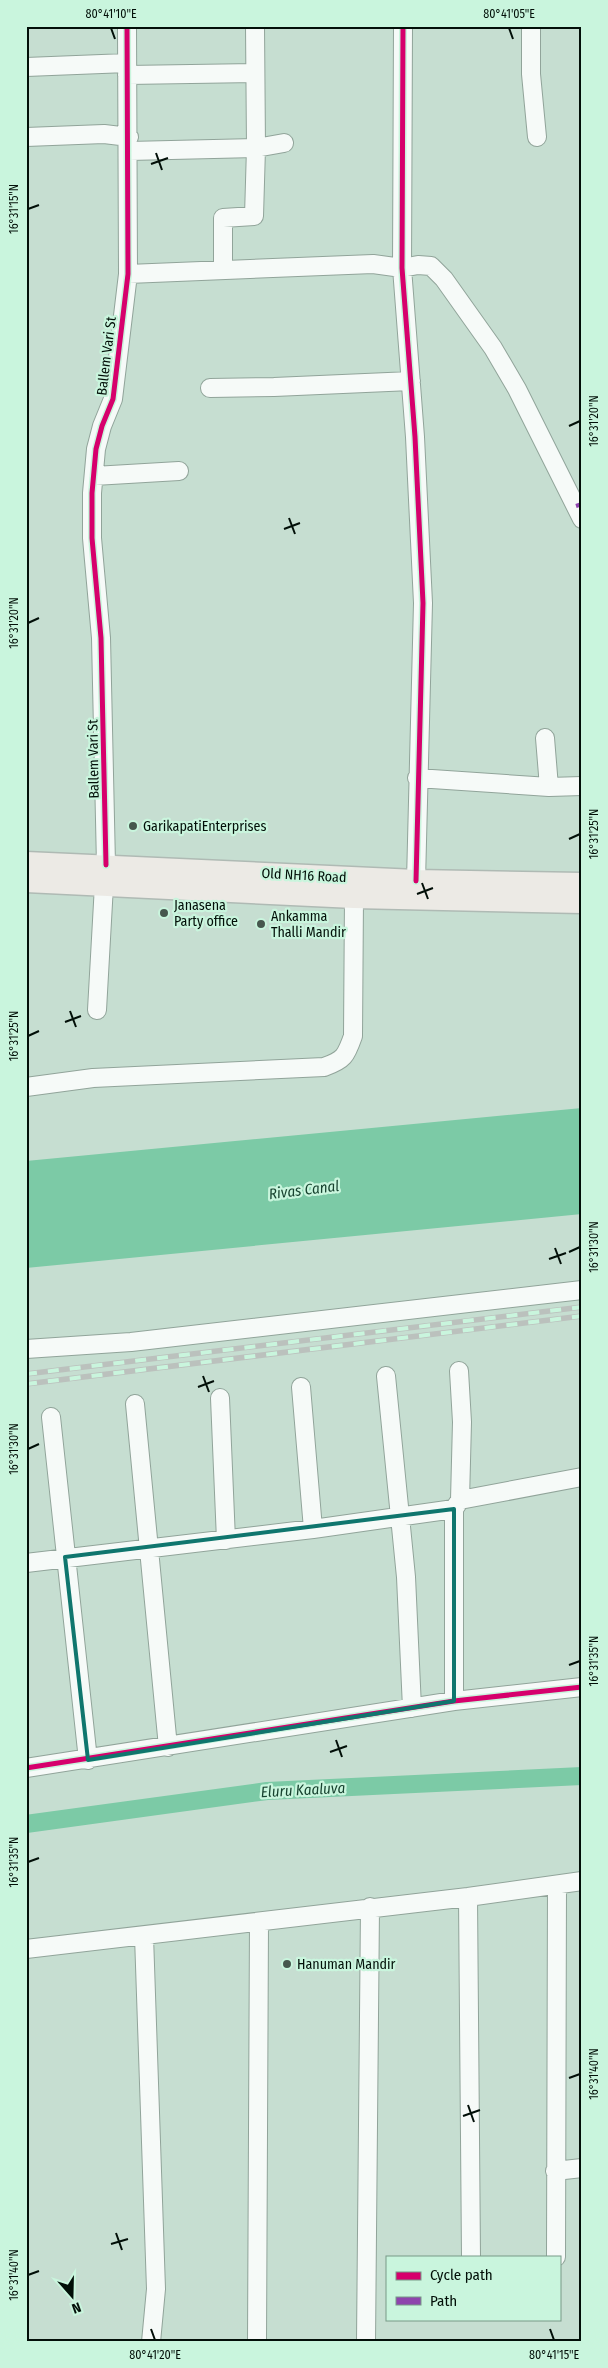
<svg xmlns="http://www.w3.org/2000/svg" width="608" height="2368" font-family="'Fira Sans Condensed',sans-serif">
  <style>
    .water { fill: #7ccaa6 }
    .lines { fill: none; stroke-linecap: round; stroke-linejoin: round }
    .canal { stroke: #7ccaa6; stroke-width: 18 }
    .minor-casing { stroke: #91a49a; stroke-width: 20 }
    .major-casing { stroke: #afbab4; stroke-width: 25 }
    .minor { stroke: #f6faf8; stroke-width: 18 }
    .major { stroke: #eceae5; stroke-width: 22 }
    .rail-casing { stroke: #bbc1bd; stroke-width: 5.5 }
    .rail { stroke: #c9f5dd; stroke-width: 4; stroke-dasharray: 11; stroke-linecap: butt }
    .quiet { stroke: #8e44ad; stroke-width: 4; stroke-dasharray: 8 4; stroke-linecap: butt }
    .cycleway-casing { stroke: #c9f5dd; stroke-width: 8 }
    .cycleway { stroke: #d6006c; stroke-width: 5 }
    .marked { fill: none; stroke: #0f766e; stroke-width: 4; stroke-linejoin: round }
    .ticks { fill: none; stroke: #020f08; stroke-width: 2 }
    .poi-dot { fill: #47574e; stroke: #c9f5dd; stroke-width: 2 }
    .labels { text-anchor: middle; stroke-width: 4.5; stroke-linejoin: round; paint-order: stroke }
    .street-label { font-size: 14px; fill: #020f08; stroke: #c9f5dd }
    .poi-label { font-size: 14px; fill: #020f08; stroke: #c9f5dd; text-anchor: start }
    .water-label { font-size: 15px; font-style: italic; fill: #17422f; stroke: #c9f5dd }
    .neatline { fill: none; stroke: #020f08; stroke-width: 2 }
    .ticks-label { font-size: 12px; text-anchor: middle; fill: #020f08 }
  </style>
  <rect width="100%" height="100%" fill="#c6ded1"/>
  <path class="water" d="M582,1108V1214L26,1268V1161Z"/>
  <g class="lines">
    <path class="canal" d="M26,1824L267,1791L582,1776"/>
    <g class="minor-casing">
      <path id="minor" d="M403,26L402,268L415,437L423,603L416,881
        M531,26V74L537,137
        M26,67L127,63
        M127,75L255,73
        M26,137L104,134L129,137
        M129,151L256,148L284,143
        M223,269V218L254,216L256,148L255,26
        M128,274L373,264L402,268L418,265L431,266L444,279L493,348L517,389L582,519
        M210,388L274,387L411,381
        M94,476L179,471
        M545,738L549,787
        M417,778L549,787L582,786
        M106,865L101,638L92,538V493L96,449L102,426L113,399L128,274L127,26
        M97,1010L104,885
        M26,1087L93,1078L324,1067C344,1060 346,1056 353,1036L354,897
        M26,1349L131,1342L582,1290
        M386,1376L406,1577L412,1708
        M301,1387L313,1529
        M220,1398L226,1540
        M135,1404L168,1747
        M51,1417L88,1760
        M460,1500L582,1477
        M26,1563L313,1529L454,1509
        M454,1701V1509L460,1500L462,1422L459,1371
        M26,1768L454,1701L582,1687
        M468,1897L471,2257
        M144,1936L156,2289L151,2342
        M26,1949L468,1897L582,1881
        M555,2171L582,2168
        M556,2257L557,1885
        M257,2342L259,1922
        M366,2342L370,1907"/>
    </g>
    <g class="major-casing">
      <path id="major" d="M26,863L416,881L582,884
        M26,881L354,897L582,902"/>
    </g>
    <use href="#minor" class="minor"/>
    <use href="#major" class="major"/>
    <g class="rail-casing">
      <path id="rail" d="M26,1374L582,1307
        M26,1384L582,1316"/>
    </g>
    <use href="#rail" class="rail"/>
    <path class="quiet" d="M576,506L582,504"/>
    <g class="cycleway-casing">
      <path id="cycleway" d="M403,26L402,268L415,437L423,603L416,881
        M106,865L101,638L92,538V493L96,449L102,426L113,399L128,274L127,26
        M26,1768L454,1701L582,1687"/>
    </g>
    <use href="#cycleway" class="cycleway"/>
  </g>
  <path class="marked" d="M454,1509V1701L88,1760L65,1557Z"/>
  <path class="ticks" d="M111,28L115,39M509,28L513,39M156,153L162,170M151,164L168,158M28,209L39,205M569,426L580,421M289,518L295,534M284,529L300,523M28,623L39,618M569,839L580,834M422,883L428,899M417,894L433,888M70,1011L76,1027M65,1022L81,1016M28,1036L39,1031M555,1248L561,1264M569,1252L580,1247M549,1259L566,1253M203,1376L209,1392M198,1387L214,1381M28,1449L39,1444M569,1665L580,1661M336,1740L342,1757M330,1752L347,1746M28,1862L39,1858M569,2078L580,2074M468,2105L474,2122M463,2116L480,2110M116,2233L122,2250M111,2244L128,2239M28,2275L39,2271M151,2329L155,2340M550,2329L554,2340"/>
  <g class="poi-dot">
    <circle cx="133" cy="826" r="5"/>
    <circle cx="164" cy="913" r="5"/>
    <circle cx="261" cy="924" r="5"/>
    <circle cx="287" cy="1964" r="5"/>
  </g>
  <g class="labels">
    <g class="street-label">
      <text transform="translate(106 356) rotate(-83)" y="5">Ballem Vari St</text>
      <text transform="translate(93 759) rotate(-91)" y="5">Ballem Vari St</text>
      <text transform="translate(304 875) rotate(3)" y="5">Old NH16 Road</text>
    </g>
    <g class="poi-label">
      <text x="143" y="831">GarikapatiEnterprises</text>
      <text x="174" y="910">Janasena<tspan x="174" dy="16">Party office</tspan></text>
      <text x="271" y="921">Ankamma<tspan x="271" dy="16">Thalli Mandir</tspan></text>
      <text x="297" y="1969">Hanuman Mandir</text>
    </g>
    <g class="water-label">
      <text transform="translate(304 1190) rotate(-7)" y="5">Rivas Canal</text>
      <text transform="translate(303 1790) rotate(-3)" y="5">Eluru Kaaluva</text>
    </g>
  </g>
  <rect width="608" height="2368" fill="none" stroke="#c9f5dd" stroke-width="55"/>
  <rect x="386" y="2256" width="175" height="65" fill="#c9f5dd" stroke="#799988"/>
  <rect x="396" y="2272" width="25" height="8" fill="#d6006c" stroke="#799988"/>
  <text x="430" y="2280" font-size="15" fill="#020f08">Cycle path</text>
  <rect x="396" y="2297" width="25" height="8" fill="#8e44ad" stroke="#799988"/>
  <text x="430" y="2306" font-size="15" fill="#020f08">Path</text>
  <g transform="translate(72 2296) rotate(160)" stroke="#c9f5dd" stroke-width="4" paint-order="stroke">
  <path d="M0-4L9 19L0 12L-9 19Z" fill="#020f08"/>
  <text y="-8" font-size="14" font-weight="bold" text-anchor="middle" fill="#020f08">N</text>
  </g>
  <rect x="28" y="28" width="552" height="2312" class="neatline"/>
  <g class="ticks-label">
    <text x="111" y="18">80°41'10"E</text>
    <text x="509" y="18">80°41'05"E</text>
    <text transform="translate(14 209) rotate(-90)" y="4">16°31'15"N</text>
    <text transform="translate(594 421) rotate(-90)" y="4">16°31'20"N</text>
    <text transform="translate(14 623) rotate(-90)" y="4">16°31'20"N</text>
    <text transform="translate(594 834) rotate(-90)" y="4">16°31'25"N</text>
    <text transform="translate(14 1036) rotate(-90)" y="4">16°31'25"N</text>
    <text transform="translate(594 1247) rotate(-90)" y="4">16°31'30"N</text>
    <text transform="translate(14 1449) rotate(-90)" y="4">16°31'30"N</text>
    <text transform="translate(594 1661) rotate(-90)" y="4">16°31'35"N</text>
    <text transform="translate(14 1862) rotate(-90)" y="4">16°31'35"N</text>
    <text transform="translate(594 2074) rotate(-90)" y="4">16°31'40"N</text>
    <text transform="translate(14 2275) rotate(-90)" y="4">16°31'40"N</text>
    <text x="155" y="2359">80°41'20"E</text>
    <text x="554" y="2359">80°41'15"E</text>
  </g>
</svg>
